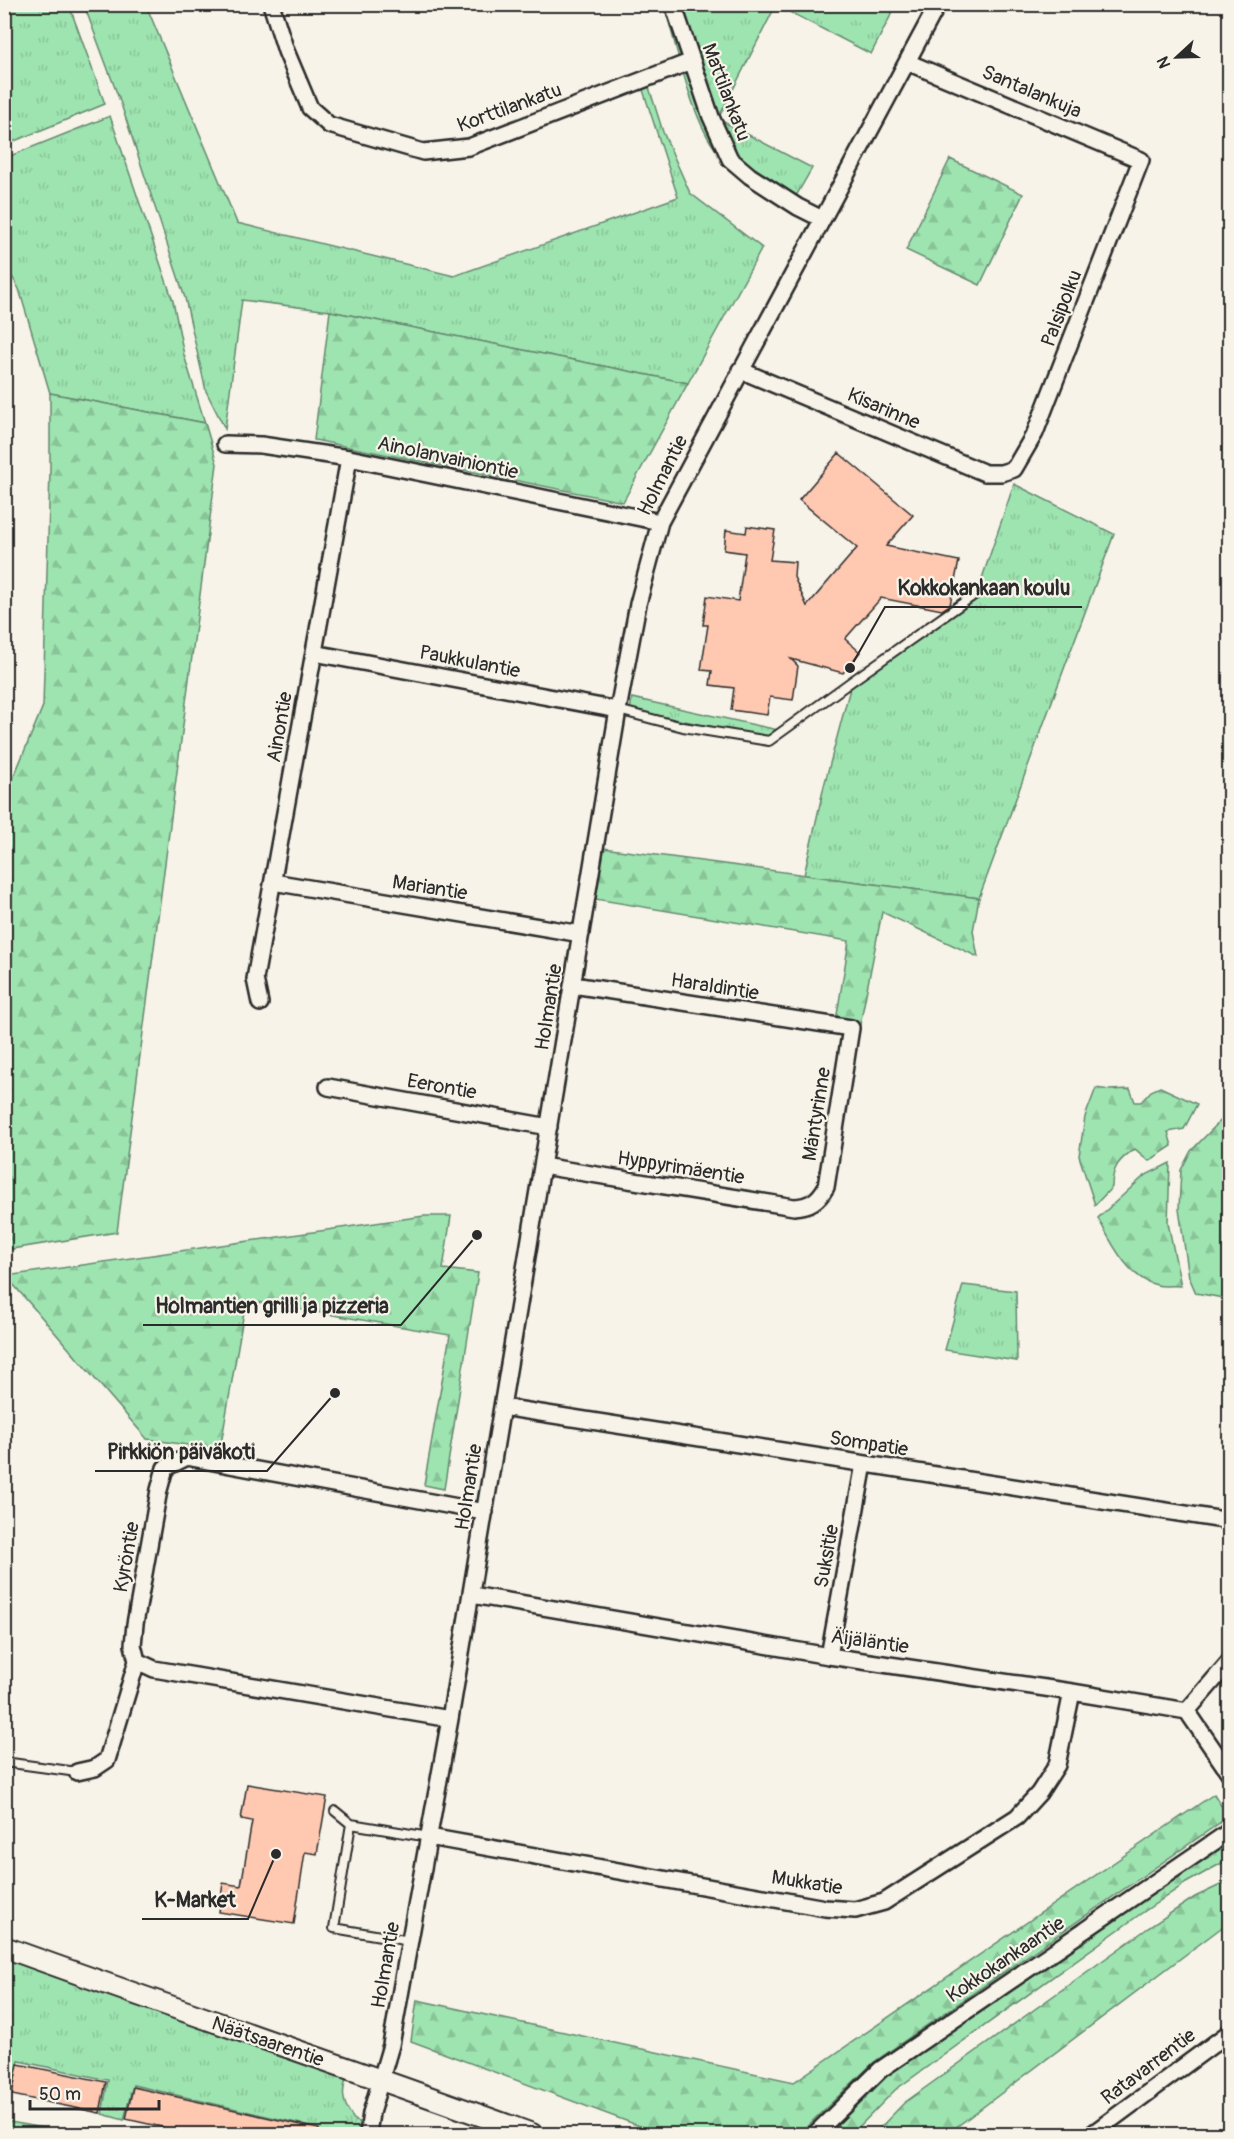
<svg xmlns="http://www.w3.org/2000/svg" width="1234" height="2139" font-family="Pangolin,sans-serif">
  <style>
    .grass { fill: url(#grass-tufts); stroke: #64886e; stroke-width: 1.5 }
    .forest { fill: url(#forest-firs); stroke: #64886e; stroke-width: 1.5 }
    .building { fill: #ffc8b1; stroke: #2b2b2b; stroke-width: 1.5 }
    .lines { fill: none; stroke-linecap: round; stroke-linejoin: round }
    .service-casing { stroke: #2b2b2b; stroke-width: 12 }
    .minor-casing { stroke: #2b2b2b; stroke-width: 20 }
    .tertiary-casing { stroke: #2b2b2b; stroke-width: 24 }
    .service { stroke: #f7f3e8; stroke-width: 8 }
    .minor { stroke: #f7f3e8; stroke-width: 15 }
    .tertiary { stroke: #f7f3e8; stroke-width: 20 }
    .labels { text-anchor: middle; stroke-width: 4.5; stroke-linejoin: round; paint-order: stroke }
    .street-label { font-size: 20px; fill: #2b2b2b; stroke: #f7f3e8 }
    .leader { fill: none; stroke: #2b2b2b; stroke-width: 2 }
    .callout-dot { fill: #2b2b2b; stroke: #f7f3e8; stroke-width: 2 }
    .callout-label { font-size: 21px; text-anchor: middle; font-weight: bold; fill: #2b2b2b; stroke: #f7f3e8; stroke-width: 4.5; stroke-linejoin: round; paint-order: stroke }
  </style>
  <defs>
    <pattern id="grass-tufts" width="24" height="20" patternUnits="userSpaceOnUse" patternTransform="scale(1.5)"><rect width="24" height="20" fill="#9ee4b0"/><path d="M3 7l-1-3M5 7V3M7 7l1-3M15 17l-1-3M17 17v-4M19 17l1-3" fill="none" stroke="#88c498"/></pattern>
    <pattern id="forest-firs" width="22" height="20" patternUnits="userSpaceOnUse" patternTransform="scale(1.5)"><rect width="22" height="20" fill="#9ee4b0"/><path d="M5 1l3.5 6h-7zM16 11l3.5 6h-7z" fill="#88c498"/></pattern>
  </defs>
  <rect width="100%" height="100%" fill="#f7f3e8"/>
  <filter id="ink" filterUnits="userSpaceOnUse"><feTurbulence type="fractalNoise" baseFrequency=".0167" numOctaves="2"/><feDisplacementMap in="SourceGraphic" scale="12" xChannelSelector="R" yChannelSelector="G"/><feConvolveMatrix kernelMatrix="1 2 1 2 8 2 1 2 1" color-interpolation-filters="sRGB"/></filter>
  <g filter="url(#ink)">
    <path class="grass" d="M5,4L69,5L105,104L5,145Z
      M84,5H146L237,223L454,276L678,197L642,87L648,84L663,132L690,193L762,248L688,383L330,311L242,300L225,429L206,391L185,298L121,104Z
      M664,5H896L871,54L776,5L718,119L812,168L788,210C763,192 736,175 717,151C692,121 676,44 664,5Z
      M110,116L173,301L184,355L205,423L50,393L19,289L5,264V158Z
      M1014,484L1114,534L979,898L804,875L824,786L852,681L977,593Z
      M632,698L778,730L768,738L630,710Z
      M963,1285L1016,1291L1017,1361L945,1350Z
      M4,1957L346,2079C340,2096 345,2107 355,2121L368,2124L366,2134H299L301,2124L133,2085L124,2120L102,2114L108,2080L19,2061L10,2094L5,2093Z
      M4,2121H5L74,2134H5Z"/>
    <path class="forest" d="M950,159L1023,194L980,285L906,250Z
      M330,311L688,383L623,502L314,440Z
      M50,393L205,423L217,464L117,1232L5,1250V798L43,706L50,471Z
      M603,848L979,898L973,931L978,957L882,912L860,1025L836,1021L849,941L595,899Z
      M1160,1087L1197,1104L1184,1129L1168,1132L1172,1146L1149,1161L1135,1149C1119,1159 1112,1168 1112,1187L1095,1205L1079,1156L1085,1117L1096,1088L1110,1090L1130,1089L1135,1102H1141L1151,1091Z
      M1229,1112V1299L1196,1293L1189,1277L1179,1209L1181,1170L1191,1151Z
      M1170,1163L1168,1223L1181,1286C1173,1285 1164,1287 1157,1285C1128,1279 1110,1240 1098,1218L1144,1176Z
      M424,1216H451L443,1269L478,1273L444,1489L424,1485L450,1335L246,1300L220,1450L147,1439L6,1276Z
      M1214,1794L1228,1817L874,2062L799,2134H661L411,2041L417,2000L794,2082Z
      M1229,1836V1859L1186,1883L1139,1915L895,2090L852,2134H828L886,2076Z
      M1229,1881V1922L947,2134H874L904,2103L1148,1928L1195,1897Z"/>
    <path class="building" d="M839,453L913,515L886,546L959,561L950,605L942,610L881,598L845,639L860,652L843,673L791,659L798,666L793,700L770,697L767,715L731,710L734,688L710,685L712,671L701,670L708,625H703L707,596L738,601L745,553L724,550L726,530L746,533L747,526L775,530L770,560L795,562L794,577L807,606L857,548L799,500Z
      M247,1784L327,1797L317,1854L305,1852L294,1924L219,1912L223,1883L241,1886L252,1821L241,1819Z
      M18,2064L106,2082L100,2113L12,2095Z
      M133,2087L319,2129L318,2134H193L126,2119Z"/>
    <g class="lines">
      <g class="service-casing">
        <path id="service" d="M618,710L683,727L769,741L852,681L977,593
          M4,1762L77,1772
          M335,1811L351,1824
          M410,1941L334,1928L351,1824L429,1837"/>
      </g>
      <g class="minor-casing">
        <path id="minor" d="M271,4L286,51L310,108L329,125L423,152L469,147L692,61
          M673,4L711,117L730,159L750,176L798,207L822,219
          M740,370L985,473H1001L1014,469L1035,433L1141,160L907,62
          M225,444L261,445L349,458L660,522
          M314,653L618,710
          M273,882L581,934
          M260,1003L255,979L349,458
          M328,1087L549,1127
          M542,1166L794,1207C810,1206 818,1201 826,1187L851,1028L573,985
          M502,1407L1230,1521
          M472,1595L829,1656L1072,1692L1187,1711L1230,1774
          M829,1656L864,1464
          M1187,1711L1230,1661
          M450,1719L154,1669L137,1661L133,1645L135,1624L159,1490L165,1468L187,1457L485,1512
          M77,1772L95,1768L107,1760L137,1661
          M429,1837L825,1908L855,1910L884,1902L1017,1817L1039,1793L1057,1765L1072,1692
          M368,2134L371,2113L391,2045L450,1719L618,710L638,604L660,522L938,4
          M815,2134L880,2070L1230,1831
          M1092,2134L1230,2032"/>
      </g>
      <g class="tertiary-casing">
        <path id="tertiary" d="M4,1947C180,2011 357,2070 532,2134"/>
      </g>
      <use href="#service" class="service"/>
      <use href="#minor" class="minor"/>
      <use href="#tertiary" class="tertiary"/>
    </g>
  </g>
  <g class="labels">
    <g class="street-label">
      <text transform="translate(1032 91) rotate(23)" y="7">Santalankuja</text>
      <text transform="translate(727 92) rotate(69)" y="7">Mattilankatu</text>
      <text transform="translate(509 107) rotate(-20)" y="7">Korttilankatu</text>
      <text transform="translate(1061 308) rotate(-69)" y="7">Palsipolku</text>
      <text transform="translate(884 408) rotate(23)" y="7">Kisarinne</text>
      <text transform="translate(448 457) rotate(12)" y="7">Ainolanvainiontie</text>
      <text transform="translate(662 475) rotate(-63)" y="7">Holmantie</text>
      <text transform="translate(470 661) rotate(11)" y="7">Paukkulantie</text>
      <text transform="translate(279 727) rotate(-80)" y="7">Ainontie</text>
      <text transform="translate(430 887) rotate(9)" y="7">Mariantie</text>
      <text transform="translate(715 986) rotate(9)" y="7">Haraldintie</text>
      <text transform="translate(548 1007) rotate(-81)" y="7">Holmantie</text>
      <text transform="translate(442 1086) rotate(10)" y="7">Eerontie</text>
      <text transform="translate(816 1114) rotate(-81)" y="7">Mäntyrinne</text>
      <text transform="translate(681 1167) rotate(9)" y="7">Hyppyrimäentie</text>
      <text transform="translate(869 1443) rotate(9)" y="7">Sompatie</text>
      <text transform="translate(468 1487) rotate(-81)" y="7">Holmantie</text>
      <text transform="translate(826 1556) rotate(-80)" y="7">Suksitie</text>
      <text transform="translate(126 1557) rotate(-80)" y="7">Kyröntie</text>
      <text transform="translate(870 1641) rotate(8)" y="7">Äijäläntie</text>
      <text transform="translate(807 1882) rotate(9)" y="7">Mukkatie</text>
      <text transform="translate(1005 1959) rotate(-34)" y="7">Kokkokankaantie</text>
      <text transform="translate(385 1965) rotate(-80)" y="7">Holmantie</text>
      <text transform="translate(268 2041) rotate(19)" y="7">Näätsaarentie</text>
      <text transform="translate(1148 2066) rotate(-37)" y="7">Ratavarrentie</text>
    </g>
  </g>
  <path class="leader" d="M850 668L885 607H1082M477 1235L401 1325H143M335 1393L267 1471H95M276 1854L248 1919H142"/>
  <g class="callout-dot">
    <circle cx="850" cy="668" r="6"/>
    <circle cx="477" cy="1235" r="6"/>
    <circle cx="335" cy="1393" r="6"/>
    <circle cx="276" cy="1854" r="6"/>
  </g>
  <g class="callout-label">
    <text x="984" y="595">Kokkokankaan koulu</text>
    <text x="272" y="1313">Holmantien grilli ja pizzeria</text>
    <text x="181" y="1459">Pirkkiön päiväkoti</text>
    <text x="195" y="1907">K-Market</text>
  </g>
  <rect width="1234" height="2139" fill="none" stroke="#f7f3e8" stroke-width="24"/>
  <rect x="12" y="12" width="1210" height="2115" fill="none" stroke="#2b2b2b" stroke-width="2" filter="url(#ink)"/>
  <g transform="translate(1177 57) rotate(248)" stroke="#f7f3e8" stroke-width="4.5" paint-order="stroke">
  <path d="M0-4.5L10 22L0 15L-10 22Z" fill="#2b2b2b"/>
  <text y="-9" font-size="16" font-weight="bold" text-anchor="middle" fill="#2b2b2b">N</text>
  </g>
  <path d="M30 2100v9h129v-9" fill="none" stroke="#2b2b2b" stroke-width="3"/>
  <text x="39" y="2100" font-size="18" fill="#2b2b2b" stroke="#f7f3e8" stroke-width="4.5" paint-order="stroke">50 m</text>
</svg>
